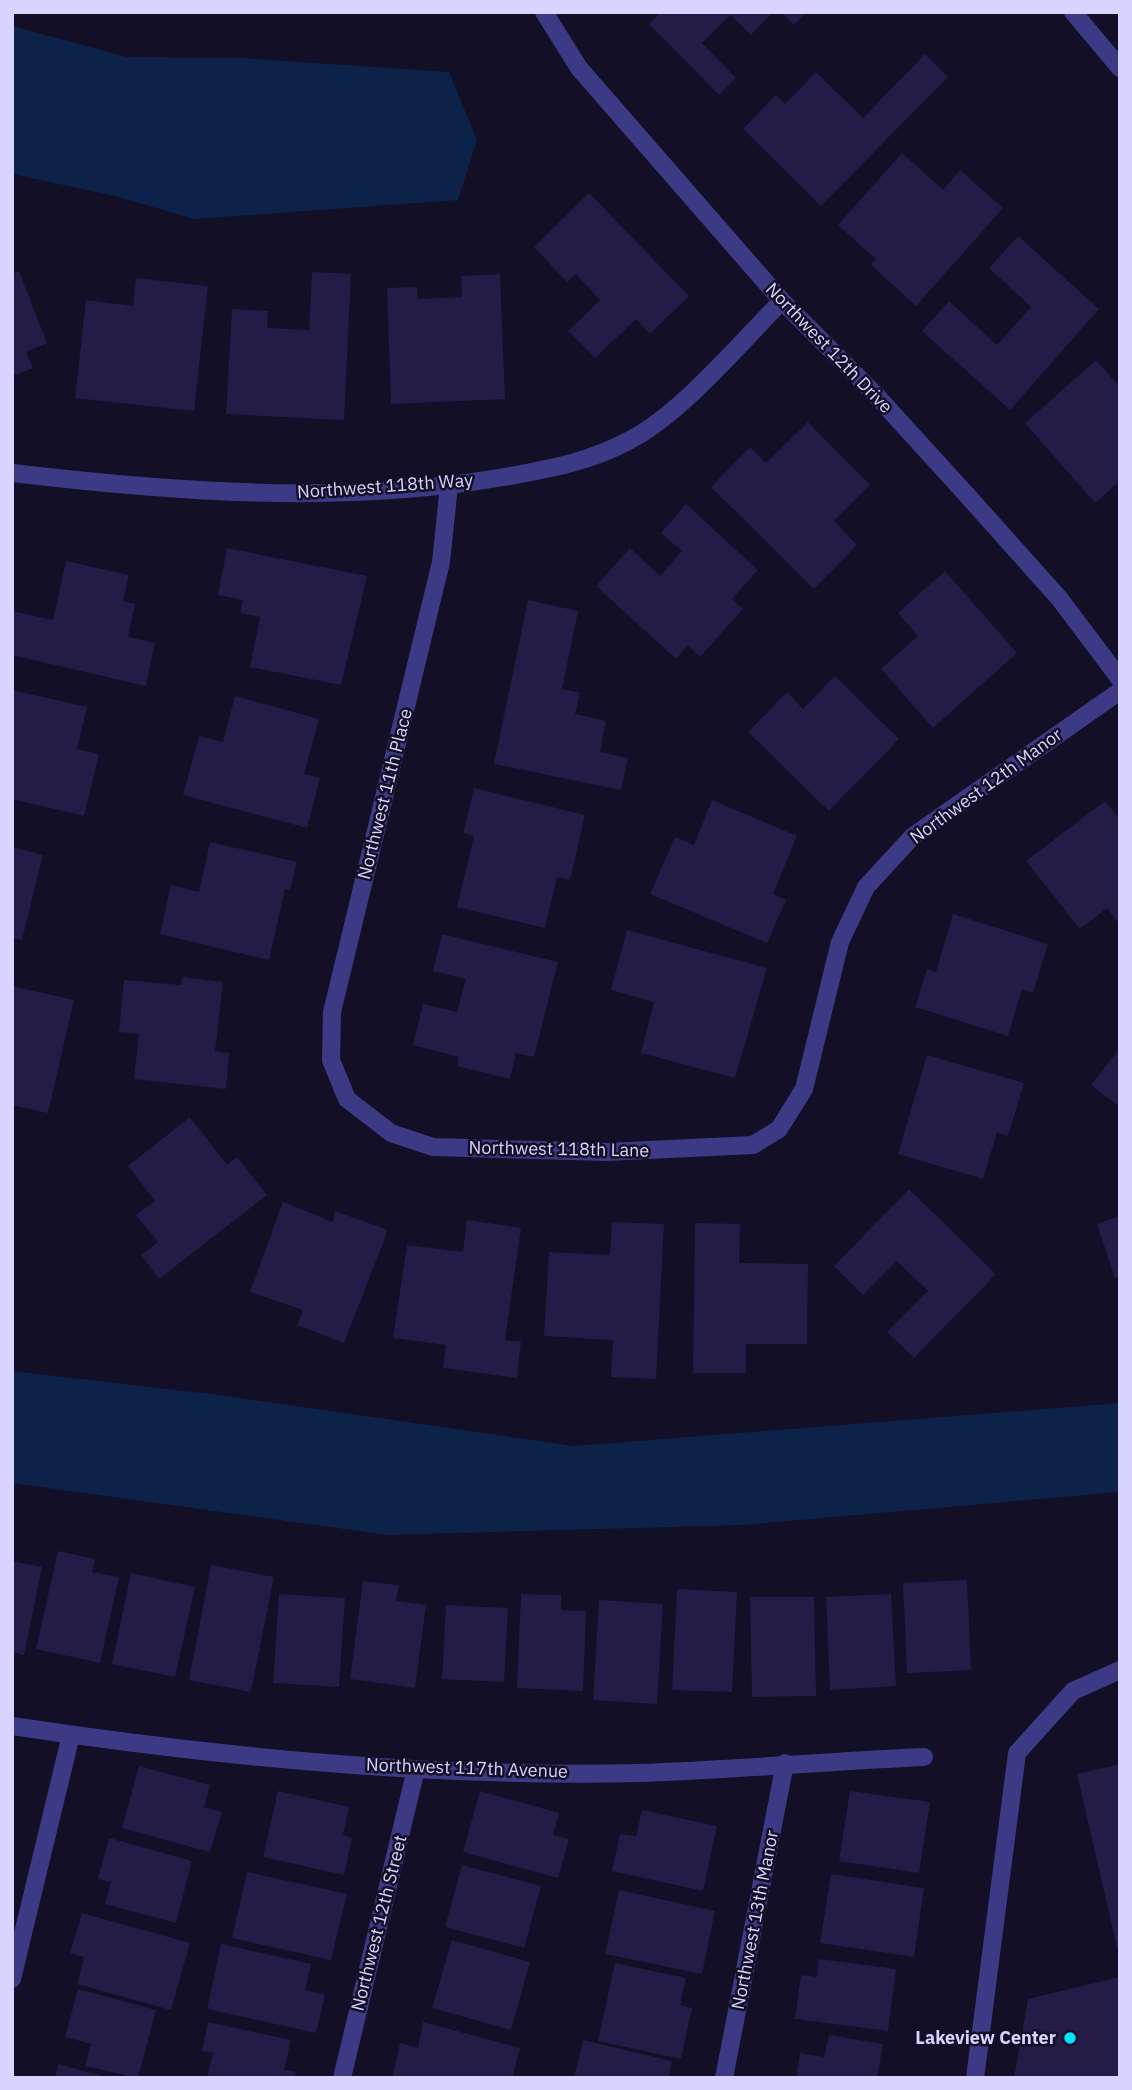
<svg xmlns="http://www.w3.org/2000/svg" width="1132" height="2090" font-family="'IBM Plex Sans',sans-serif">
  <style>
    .water { fill: #0c2248 }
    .building { fill: #241b47 }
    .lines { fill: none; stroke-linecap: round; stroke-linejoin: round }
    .minor { stroke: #3d3a85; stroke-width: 18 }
    .poi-dot { fill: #00e5ff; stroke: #130f26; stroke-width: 2.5 }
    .labels { text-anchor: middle; stroke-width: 5; stroke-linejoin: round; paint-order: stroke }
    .street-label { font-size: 18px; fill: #d9d4ff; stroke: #130f26 }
    .poi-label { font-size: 18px; font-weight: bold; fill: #d9d4ff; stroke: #130f26; text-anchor: end }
  </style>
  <rect width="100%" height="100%" fill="#130f26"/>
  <path class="water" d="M12,26L127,57L241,58L449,72L477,140L458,200L194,219L115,196L12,174Z
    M12,1371L219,1395L574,1446L1120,1403V1492L743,1525L388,1535L12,1483Z"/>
  <path class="building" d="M661,12H773L751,35L730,15L702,43L736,78L719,95L649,24Z
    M781,12H807L794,25Z
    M925,54L948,77L821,206L743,129L776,95L785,104L816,72L863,118Z
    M902,153L943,190L960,170L1003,208L916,306L871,265L876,259L838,225Z
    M589,193L689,296L650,334L636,319L595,358L568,331L600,300L576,274L567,282L534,247Z
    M1018,236L1099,309L1010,410L922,331L949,301L997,345L1031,307L989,268Z
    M19,271L47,343L26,352L33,368L12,376V274Z
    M312,272L351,274L344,420L226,414L232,309L268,311L267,328L309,330Z
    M500,274L505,399L391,404L387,288L417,287L418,299L462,297L461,276Z
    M136,278L208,286L194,411L75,398L86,300L133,306Z
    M1096,360L1120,387V481L1095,503L1025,423Z
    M808,422L870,485L834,521L857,545L814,589L711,487L750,447L766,463Z
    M686,504L758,570L732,599L743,609L700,657L688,645L676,659L596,586L630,548L660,576L682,551L661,533Z
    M227,548L367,576L341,685L250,667L260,617L240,613L243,600L218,595Z
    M66,561L129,575L123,601L135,604L128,637L155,643L146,686L12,655V611L53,620Z
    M945,571L1017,653L933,728L881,669L918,636L898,613Z
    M528,600L578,611L562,689L580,693L575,714L606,721L600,752L628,758L621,790L494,764Z
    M835,676L899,739L829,811L748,732L787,692L803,709Z
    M12,690L87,707L77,749L99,754L84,816L12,799Z
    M235,696L319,719L304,774L320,778L307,828L183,795L199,736L223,742Z
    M474,788L585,815L570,880L557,877L545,928L457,907L474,836L463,833Z
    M712,800L797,836L773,894L786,900L767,943L650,894L675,837L694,845Z
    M1105,801L1120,820V925L1107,908L1080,929L1026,861Z
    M210,842L297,862L290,890L285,889L269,960L160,934L171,885L199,892Z
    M12,847L43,855L22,940L12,938Z
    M953,914L1048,944L1033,993L1022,989L1008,1036L915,1007L927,969L936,972Z
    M627,930L767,968L735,1078L641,1053L654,1002L611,990Z
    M442,934L558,962L534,1057L516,1053L510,1079L457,1066L459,1057L413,1045L423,1004L457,1012L466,979L433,971Z
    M182,977L223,982L215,1051L229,1053L226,1089L134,1079L139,1034L119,1032L124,980L181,985Z
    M12,986L74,1000L48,1113L12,1105Z
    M1120,1048V1107L1091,1085Z
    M927,1055L1024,1083L1008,1136L997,1132L983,1179L898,1154Z
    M190,1117L227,1165L237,1157L267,1195L159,1279L141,1255L158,1242L136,1215L155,1201L128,1166Z
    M909,1189L996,1274L914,1358L887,1332L928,1291L897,1261L863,1295L834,1266Z
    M283,1202L333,1222L335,1211L388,1230L344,1343L297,1325L303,1310L250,1292Z
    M1120,1216V1276L1115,1278L1097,1224Z
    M467,1220L521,1228L505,1340L521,1342L517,1378L443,1368L446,1345L393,1338L407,1245L463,1252Z
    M612,1222L664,1224L656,1379L611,1377L613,1340L544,1336L549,1252L610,1255Z
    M695,1223L740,1224L739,1263L808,1264L807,1344H746V1373H693Z
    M58,1551L95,1559L92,1572L119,1577L100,1663L36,1649Z
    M12,1561L42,1567L24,1655L12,1652Z
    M211,1565L274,1577L251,1692L189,1680Z
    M131,1573L195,1587L175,1677L112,1664Z
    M967,1580L971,1670L907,1673L903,1583Z
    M363,1581L399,1585L396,1601L426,1605L415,1688L350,1679Z
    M677,1589L737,1592L732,1692L672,1690Z
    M279,1594L345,1598L339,1687L273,1683Z
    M521,1594L561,1595V1610L586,1611L583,1691L517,1688Z
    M891,1594L896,1686L830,1690L826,1597Z
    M750,1597H814L816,1696L752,1697Z
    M599,1600L663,1604L657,1704L593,1700Z
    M446,1605L508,1608L504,1682L442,1679Z
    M1120,1764V1956H1119L1077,1774Z
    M139,1766L210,1785L204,1807L222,1812L210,1852L122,1828Z
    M278,1791L349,1807L343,1835L352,1838L344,1875L263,1857Z
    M480,1791L559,1813L553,1835L569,1839L558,1878L463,1852Z
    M850,1791L930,1802L919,1873L839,1861Z
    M642,1810L717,1826L703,1891L612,1871L620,1834L636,1836Z
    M109,1838L192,1861L176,1923L105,1904L111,1882L98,1879Z
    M462,1865L541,1886L524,1948L445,1927Z
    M247,1872L347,1894L331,1960L232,1938Z
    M831,1874L924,1888L914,1957L820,1943Z
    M619,1890L715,1911L702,1974L605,1954Z
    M82,1913L190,1943L171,2010L77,1984L84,1957L70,1953Z
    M452,1940L530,1962L511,2030L432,2008Z
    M221,1944L311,1964L305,1990L325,1995L316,2033L207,2009Z
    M819,1959L896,1969L888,2031L795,2019L801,1975L817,1977Z
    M615,1963L686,1978L680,2005L692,2008L681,2059L598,2041Z
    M1120,1977V2078H1014L1028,1999Z
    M78,1989L156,2010L138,2078L85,2066L91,2044L65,2037Z
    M208,2022L291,2040L284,2070L296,2072L294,2078H207L213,2053L202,2051Z
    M423,2022L520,2048L512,2078H392L400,2043L418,2048Z
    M829,2035L883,2044L877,2078H796L800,2053L824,2057Z
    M583,2040L672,2061L668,2078H574Z
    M58,2064L106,2077V2078H55Z"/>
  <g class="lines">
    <path class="minor" d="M544,12L579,68L782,301L874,393L966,494L1059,598L1120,679
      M1073,12L1120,68
      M12,473C175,492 341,505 504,477C548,469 590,462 630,440C682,413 740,343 782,301
      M449,486L441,562L332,1012L331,1060L347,1099L391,1133L433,1147L607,1152L753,1145L779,1129L804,1089L840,942L866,887L913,836L1120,691
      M12,1726C218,1757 430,1778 639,1773C734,1770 829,1761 924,1757
      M12,1979L71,1735
      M342,2078L416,1769
      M724,2078L785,1763
      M975,2078L1017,1753L1073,1691L1120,1670"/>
  </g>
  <circle class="poi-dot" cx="1070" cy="2038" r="7"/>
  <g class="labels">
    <g class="street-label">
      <text transform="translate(829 348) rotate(46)" y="6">Northwest 12th Drive</text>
      <text transform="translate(385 486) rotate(-4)" y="6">Northwest 118th Way</text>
      <text transform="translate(986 786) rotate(-36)" y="6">Northwest 12th Manor</text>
      <text transform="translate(385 794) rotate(-76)" y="6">Northwest 11th Place</text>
      <text transform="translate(559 1149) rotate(1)" y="6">Northwest 118th Lane</text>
      <text transform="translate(467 1768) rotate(2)" y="6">Northwest 117th Avenue</text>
      <text transform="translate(755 1920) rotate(-79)" y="6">Northwest 13th Manor</text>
      <text transform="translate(379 1923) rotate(-76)" y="6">Northwest 12th Street</text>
    </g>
    <g class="poi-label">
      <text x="1056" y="2044">Lakeview Center</text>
    </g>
  </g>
  <rect width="1132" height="2090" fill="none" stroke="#d9d4ff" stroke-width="28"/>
</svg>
